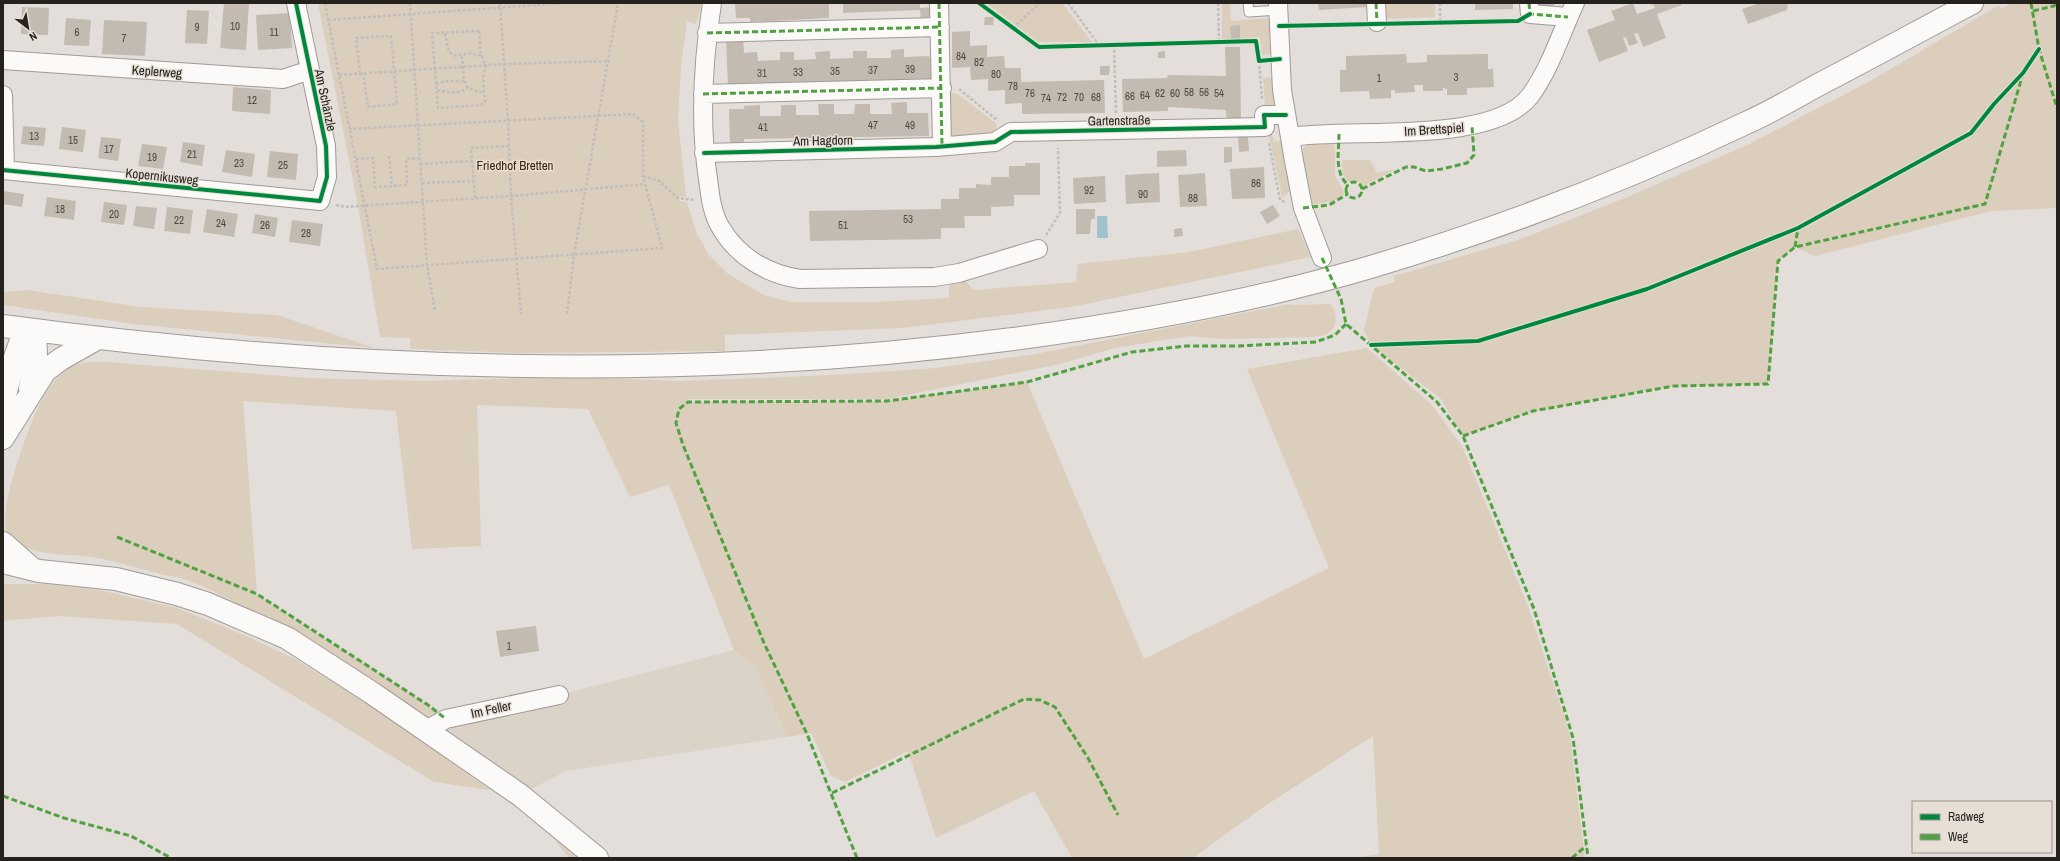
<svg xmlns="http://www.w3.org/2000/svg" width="2060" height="861" font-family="'Archivo Narrow',sans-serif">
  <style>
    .built { fill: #dcd3c8 }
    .green { fill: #dccebc }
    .water { fill: #9ec3cc }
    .building { fill: #c3bbb1 }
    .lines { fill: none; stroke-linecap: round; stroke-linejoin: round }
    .service-casing { stroke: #9f9b97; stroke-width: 11 }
    .minor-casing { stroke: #9f9b97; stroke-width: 20 }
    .primary-casing { stroke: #9f9b97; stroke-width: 24 }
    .path { stroke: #bfbfbd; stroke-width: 2.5; stroke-dasharray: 3 2; stroke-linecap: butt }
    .service { stroke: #fbfaf9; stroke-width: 9 }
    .minor { stroke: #fbfaf9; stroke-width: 18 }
    .primary { stroke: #fbfaf9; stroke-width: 22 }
    .quiet { stroke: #50a241; stroke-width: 3; stroke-dasharray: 6 3; stroke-linecap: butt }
    .cycleway-casing { stroke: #e7dfd5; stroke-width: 6 }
    .cycleway { stroke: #00873e; stroke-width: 4 }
    .labels { text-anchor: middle; stroke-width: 3; stroke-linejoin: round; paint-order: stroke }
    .number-label { font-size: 11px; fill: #4c4843 }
    .street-label { font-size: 13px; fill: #25221e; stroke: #e7dfd5 }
    .park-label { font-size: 13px; fill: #392405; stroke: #e7dfd5 }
  </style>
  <rect width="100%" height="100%" fill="#e3ded9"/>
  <path class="built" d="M734,650L754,664L787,737L566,771L528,791L446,733V719L559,695Z"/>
  <path class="green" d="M318,3H702L696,24L687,21L681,66L678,120L686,197L680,196V201L687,202L697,234L709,255L728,274L764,295L790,302H875L949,298V285L965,281L974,290L1076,282L1078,264L1189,252L1298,229L1311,257L1071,307L903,328L725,335V351L523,353L410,349V338L380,337L358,206Z
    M986,3H1062L1092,42H1038Z
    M1222,3H1230L1231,21L1270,18L1272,54L1262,55L1260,37L1240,39V25L1230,26L1231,39L1222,40Z
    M1381,3H1435V17L1381,19Z
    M2011,3H2057V208L1991,211L1815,256L1795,247L1778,261L1768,384L1674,386L1533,411L1463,436L1441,399L1371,345L1364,331L1374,288L1395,282L1394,276L1518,240L1630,196L1749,144L1872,80L1999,5L2001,9Z
    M1274,77L1276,105H1265L1263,78Z
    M951,92L959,95L996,123L998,131L992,138L952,139L946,135L945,98Z
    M1268,131H1271L1274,142L1282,140L1291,190L1282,197Z
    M1330,139C1340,150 1331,167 1337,180C1340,185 1343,187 1344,194C1337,203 1322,203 1311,204L1303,160V148L1311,141Z
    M1342,160H1370L1377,173L1396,169L1363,186L1359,182H1348C1342,176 1342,169 1342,160Z
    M27,290L141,307L277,315L375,348L134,324L3,305V292Z
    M1290,304L1291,305L1330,304C1337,312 1339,326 1328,333C1325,335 1319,336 1315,337L1219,339L1190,336L1158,341L1115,348L1060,364L887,399H687L688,402L887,401L1027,382L1144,659L1329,568L1247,369L1367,348L1432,405L1462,446L1528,606L1570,735L1585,858H1355L1379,854L1373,736L1259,810L1193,858H1072L1034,791L936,838L908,751L845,782L831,776L811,733L787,737L754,664L734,650L669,485L630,497L588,409L477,405L481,546L412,549L396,411L243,401L257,594L428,705L446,719L433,724C355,673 279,619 192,582C180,577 165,575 152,572C134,567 115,561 97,558C69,552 25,560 6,531C0,504 25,438 36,412C45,392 59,367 83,363C90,361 99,362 107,362L308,378L424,381L576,377L680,381L833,375L936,368L1035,354Z
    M3,584H43L99,590L177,608L251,638L295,659L374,707L490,790L434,782L177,624L58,616L3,621Z
    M551,835L581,858H569Z"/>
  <path class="water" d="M1097,216H1107L1108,238H1097Z"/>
  <path class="building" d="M224,3H249L246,50L220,48Z
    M735,3H829V18L750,22V18H736Z
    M843,3H920V8L934,7L935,22L921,23L920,10L843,13Z
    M1318,3H1367V7L1319,10Z
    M1475,3H1513V9L1475,10Z
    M1535,3H1554V7L1536,8Z
    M1633,3L1637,14L1655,8L1653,3H1682V5L1657,14L1666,38L1643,47L1638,33L1634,34L1638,43L1629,46L1626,37L1623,38L1628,51L1599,62L1587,30L1615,20L1611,11Z
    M1760,3H1788L1787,10L1748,24L1742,9Z
    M22,7L49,8L48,35L21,34Z
    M187,10L209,11L207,44L185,43Z
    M290,13L292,48L258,50L256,15Z
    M985,17H994L993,25H984Z
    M66,18L91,20L89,46L64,45Z
    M104,20L147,22L145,56L102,54Z
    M1240,25V39H1231L1230,26Z
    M970,31V46L987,45V57L1004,56L1005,68H1021V82L1104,80L1105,113L1022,114V103L1005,104V90L988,91V79L971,80L970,67L952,68V32Z
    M726,39H743L744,53L757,52L758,61L780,60V52H794V60L816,59L815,52L830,51V59L853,58V51H867V58H891V50L904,49V57L929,56V58H936V80L728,88Z
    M1225,47H1240L1241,124H1227L1226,110L1168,107V111L1123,112L1122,79L1167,78L1168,75L1226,76Z
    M1165,51V58H1158V52Z
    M1406,54L1407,63L1427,62V55L1488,54V69H1493L1494,87L1467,88V95H1447V89L1443,88V91H1423V85H1414L1415,92L1395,93V90H1391V98L1370,99L1369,91L1340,92V70H1346V56Z
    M1100,66H1110L1109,75H1100Z
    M233,87L271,90L270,114L232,111Z
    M907,102V113H928L929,136L744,139V146H730L729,109H744V106L760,105V116H781V105H796V115H819L818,104H834V114H854L855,104H870V114H892L891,103Z
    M23,126L46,128L44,146L21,144Z
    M62,127L86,130L83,152L59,149Z
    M101,137L121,139L118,161L98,158Z
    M1238,137H1248L1249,151L1239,152Z
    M183,142L205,145L202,166L180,162Z
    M142,144L167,147L163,169L138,166Z
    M1224,147H1232V162L1224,163Z
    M226,150L255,154L252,177L222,172Z
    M1186,150L1187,166L1157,167V151Z
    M270,151L298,154L296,180L267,177Z
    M1025,163H1040V195H1014V206L991,207V216H964L965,228H941V239L810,241L809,211L941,209V199H959V188H976V184L991,185V177H1009V166H1025Z
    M1264,167L1265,198L1232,199L1230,169Z
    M1159,173L1160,202L1126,204L1125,175Z
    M1205,173L1207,206L1180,207L1178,175Z
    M1105,176L1106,202L1074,204L1073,178Z
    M3,191L24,194L22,207L3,204Z
    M47,197L76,201L74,220L44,216Z
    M104,202L127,205L124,225L101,222Z
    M1273,205L1280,216L1267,224L1260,212Z
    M136,206L157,208L154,229L133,226Z
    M167,207L193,210L190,234L164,231Z
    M207,209L238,214L234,237L203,232Z
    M1076,209H1095V219H1091L1090,234H1076Z
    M255,214L278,218L275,237L252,233Z
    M292,220L323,224L320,246L289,242Z
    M1182,228L1183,236L1174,237V229Z
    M536,626L539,651L500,657L496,631Z"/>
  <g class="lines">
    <g class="service-casing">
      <path id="service" d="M1248,3L1249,12L1278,10"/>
    </g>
    <g class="minor-casing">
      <path id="minor" d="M712,3C703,61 699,120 708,179C710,195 712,214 721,228C738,257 767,274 800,279L934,277L959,273L1038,249
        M939,3L942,145
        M1278,3L1282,90L1294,161L1303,208L1322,258
        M1376,3L1377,22
        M1529,3L1530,14L1568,17
        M707,33L940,27
        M3,60L283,79L310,70
        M703,94L942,88
        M3,95L5,170
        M1290,137C1349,127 1492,146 1530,96C1550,69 1561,33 1575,3
        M704,153L936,147L995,142L1011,132L1265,127L1264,115H1286
        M3,170L320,201L327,177L326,146L296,3
        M426,730L446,719L559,695"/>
    </g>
    <g class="primary-casing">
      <path id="primary" d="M3,326C337,371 678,383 1013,339C1134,323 1256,301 1374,266C1500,228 1627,180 1746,123C1771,112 1794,98 1818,85C1870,58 1921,30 1972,3
        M30,388L36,355L35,330
        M3,404L13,363L25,329
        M3,438L45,371L61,359L98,338
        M3,543L29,566
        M3,562L39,571L116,579L177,594L208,604L287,638L372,693L520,795L597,858"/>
    </g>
    <path class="path" d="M325,3L377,269L662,248L643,176V122L633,114L350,129
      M410,3L427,265L435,311
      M500,3L508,121L511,196L521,314
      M1068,3L1099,45
      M1218,3L1219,43
      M1440,3V22
      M1652,3L1653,5
      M328,20L564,3
      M1013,28L1040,3
      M479,31L481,55L486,66L483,78L485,102L481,105L438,108L432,33Z
      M445,33L449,52L456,56L470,53L481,56
      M1114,45L1116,113
      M462,56L464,80L468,88L484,93
      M1259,61L1262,99
      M360,73L356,38L391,36L397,104L368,107L363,73
      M339,75L504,64L610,61
      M436,84L446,81H465
      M959,89L997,120
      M437,90C449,92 457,95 468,88
      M1269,143L1280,200L1285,202
      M389,156L392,186
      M356,159L373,158L375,187L407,185L406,159L420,158
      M420,164L472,161
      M643,176L659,181L678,198L694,200
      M422,183L473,181
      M475,198L471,148L510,146
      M336,205L345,207L358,206L511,196L645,184
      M1046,235L1060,213L1058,148
      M567,314L574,255L618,3"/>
    <use href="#service" class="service"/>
    <use href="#minor" class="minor"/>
    <use href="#primary" class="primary"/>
    <path class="quiet" d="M939,3L942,145
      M1376,3L1377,22
      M1529,3L1530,14L1568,17
      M2031,3L2039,49L2057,108
      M2033,11L2054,6L2057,3
      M707,33L940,27
      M703,94L942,88
      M1339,134C1339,151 1334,173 1348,185
      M1346 190a8 8 0 1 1 16 0a8 8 0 1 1-16 0Z
      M1362,189L1406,167H1414L1426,171L1442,169L1467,163L1474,155L1472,126
      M1303,208L1329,205L1348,194
      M1795,247L1798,228
      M1322,258L1341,299L1346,324L1437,402L1463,436L1534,609L1573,738L1588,858
      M1463,436L1533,411L1674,386L1768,384L1778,261L1795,247L1985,204L2022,77
      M117,537L257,594L428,705L446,719
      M832,793L1024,699L1040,700L1055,707L1088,758L1118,815
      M3,796L64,818L131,836L171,858
      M857,858L807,734L764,643L683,445L676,423L679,409L688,402L887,401L1027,382L1132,352L1186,346H1238L1316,342L1335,335L1346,324
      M1572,858L1586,846"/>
    <g class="cycleway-casing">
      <path id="cycleway" d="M979,3L1039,47L1256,41L1259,61L1280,59
        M1279,26L1518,21L1530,14
        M704,153L936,147L995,142L1011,132L1265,127L1264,115H1286
        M3,170L320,201L327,177L326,146L296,3
        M1371,345L1478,341L1647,289L1798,228L1971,133L1994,104L2023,73L2039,49"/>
    </g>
    <use href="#cycleway" class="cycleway"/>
  </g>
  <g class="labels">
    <g class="number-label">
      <text x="235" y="30">10</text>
      <text x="197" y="31">9</text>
      <text x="77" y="36">6</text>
      <text x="274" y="36">11</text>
      <text x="124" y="42">7</text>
      <text x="961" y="60">84</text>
      <text x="979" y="66">82</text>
      <text x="910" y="73">39</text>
      <text x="873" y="74">37</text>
      <text x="835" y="75">35</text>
      <text x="798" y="76">33</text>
      <text x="762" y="77">31</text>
      <text x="996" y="78">80</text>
      <text x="1456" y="81">3</text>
      <text x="1379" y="82">1</text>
      <text x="1013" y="90">78</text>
      <text x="1189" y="96">58</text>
      <text x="1204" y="96">56</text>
      <text x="1030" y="97">76</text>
      <text x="1160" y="97">62</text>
      <text x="1175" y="97">60</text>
      <text x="1219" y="97">54</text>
      <text x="1145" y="99">64</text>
      <text x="1130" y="100">66</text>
      <text x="1062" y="101">72</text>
      <text x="1079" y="101">70</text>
      <text x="1096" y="101">68</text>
      <text x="1046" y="102">74</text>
      <text x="252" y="104">12</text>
      <text x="873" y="129">47</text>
      <text x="910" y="129">49</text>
      <text x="763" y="131">41</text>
      <text x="34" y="140">13</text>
      <text x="73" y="144">15</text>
      <text x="109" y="153">17</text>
      <text x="192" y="158">21</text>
      <text x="152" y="161">19</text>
      <text x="239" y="167">23</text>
      <text x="283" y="169">25</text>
      <text x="1256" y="187">86</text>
      <text x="1089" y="194">92</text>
      <text x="1143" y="198">90</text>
      <text x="1193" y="202">88</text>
      <text x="60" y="213">18</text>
      <text x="114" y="218">20</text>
      <text x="908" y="223">53</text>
      <text x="179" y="224">22</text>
      <text x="221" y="227">24</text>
      <text x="265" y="229">26</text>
      <text x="843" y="229">51</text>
      <text x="306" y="237">28</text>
      <text x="509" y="650">1</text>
    </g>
    <g class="street-label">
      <text transform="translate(157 71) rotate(4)" y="5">Keplerweg</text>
      <text transform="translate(326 100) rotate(78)" y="5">Am Schänzle</text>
      <text transform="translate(1119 120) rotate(-1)" y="5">Gartenstraße</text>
      <text transform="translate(1434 129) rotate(-4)" y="5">Im Brettspiel</text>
      <text transform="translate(823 140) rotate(-1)" y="5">Am Hagdorn</text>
      <text transform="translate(162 176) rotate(6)" y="5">Kopernikusweg</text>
      <text transform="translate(491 709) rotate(-12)" y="5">Im Feller</text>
    </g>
    <g class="park-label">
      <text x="515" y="170">Friedhof Bretten</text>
    </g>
  </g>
  <rect width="2060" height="861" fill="none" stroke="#25221e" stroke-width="8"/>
  <rect x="1912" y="801" width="140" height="52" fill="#e7dfd5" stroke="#99938c"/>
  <rect x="1920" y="814" width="20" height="6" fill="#00873e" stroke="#99938c"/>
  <text x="1948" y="821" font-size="12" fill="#25221e">Radweg</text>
  <rect x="1920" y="834" width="20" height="6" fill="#50a241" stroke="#99938c"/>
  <text x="1948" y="841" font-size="12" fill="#25221e">Weg</text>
  <g transform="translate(28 28) rotate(149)" stroke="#e7dfd5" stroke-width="3" paint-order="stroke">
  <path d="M0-3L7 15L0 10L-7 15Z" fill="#25221e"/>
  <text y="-6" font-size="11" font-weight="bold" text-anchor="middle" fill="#25221e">N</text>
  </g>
</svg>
